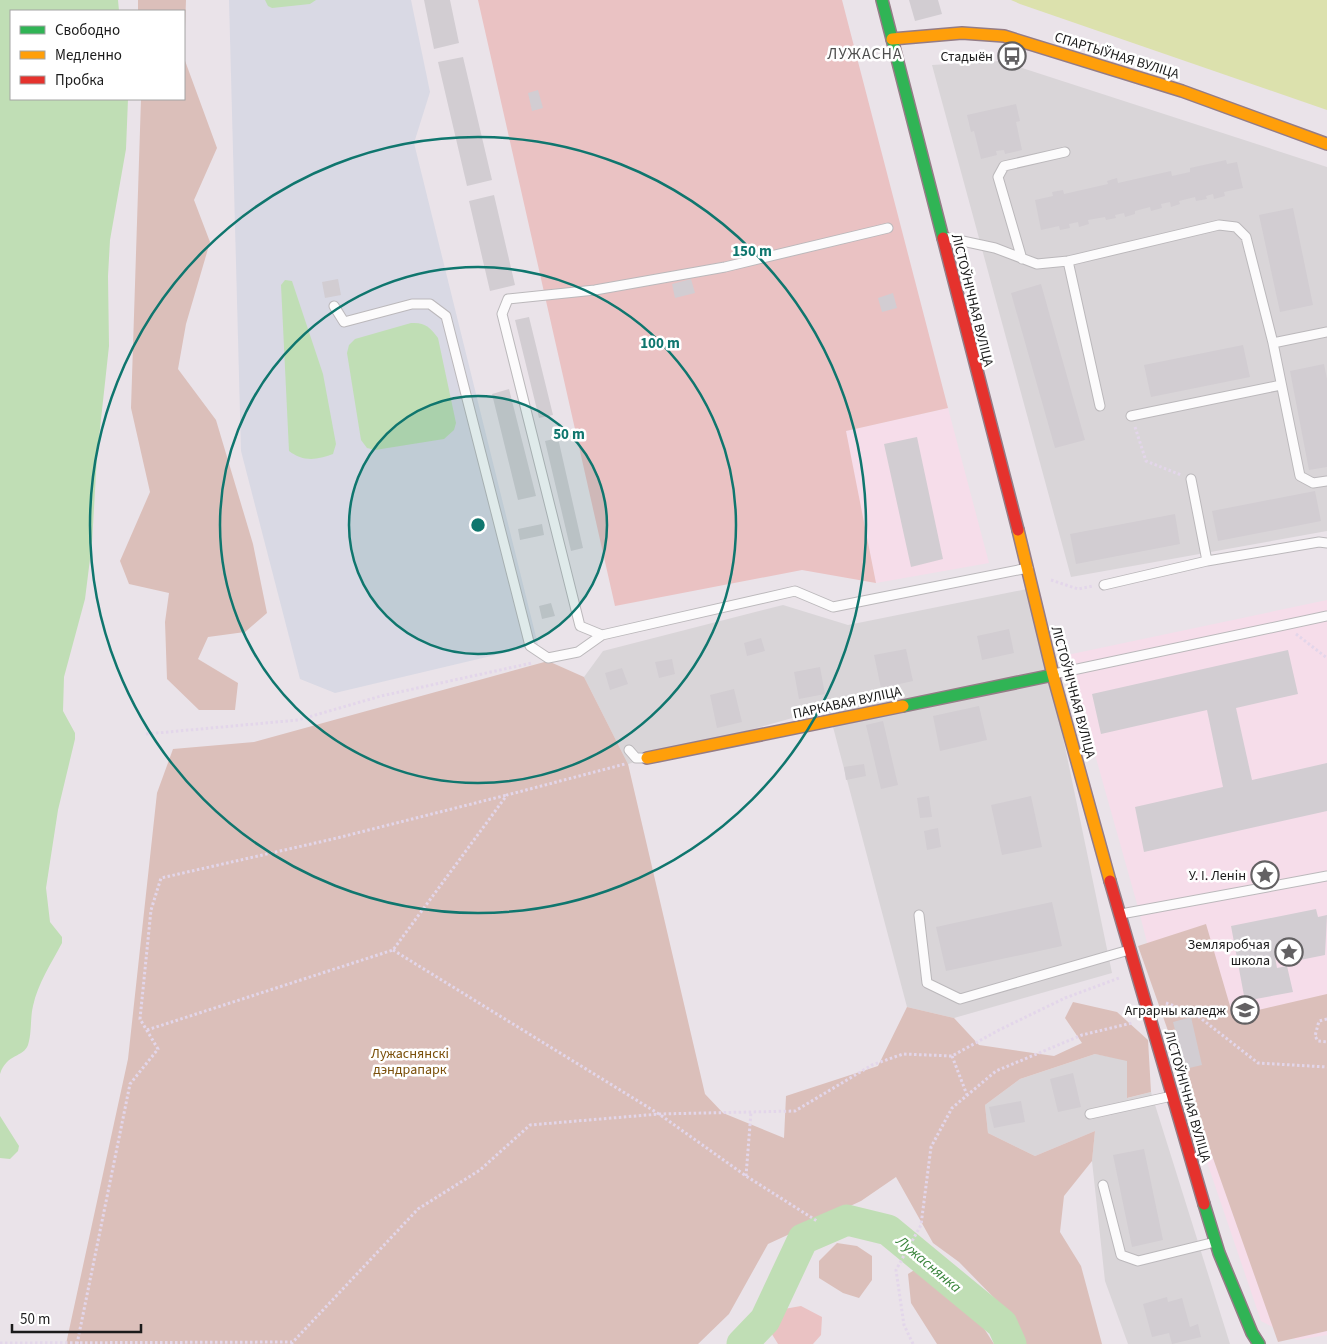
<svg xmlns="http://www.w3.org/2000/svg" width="1327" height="1344" font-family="'Source Sans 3',sans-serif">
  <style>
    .residential { fill: #d9d5d8 }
    .industrial { fill: #d9d9e4 }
    .education { fill: #f6ddea }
    .grass { fill: #eac2c3 }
    .forest { fill: #dbbfba }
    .pitch { fill: #dce1ad }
    .water { fill: #c0deb5 }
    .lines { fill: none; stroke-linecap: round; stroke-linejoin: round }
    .river { stroke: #c0deb5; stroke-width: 31 }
    .building { fill: #d2cdd2 }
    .lane-casing { stroke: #bbb8bb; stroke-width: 11 }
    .fast-casing { stroke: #947c86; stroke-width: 14 }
    .slow-casing { stroke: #947c86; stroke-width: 14 }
    .jam-casing { stroke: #947c86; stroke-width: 14 }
    .path { stroke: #e3d6ea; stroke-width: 3; stroke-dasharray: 2.5 2.5; stroke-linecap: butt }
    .lane { stroke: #fcfbfc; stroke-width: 9 }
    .fast { stroke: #30b455; stroke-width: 11 }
    .slow { stroke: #ff9f0a; stroke-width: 11 }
    .jam { stroke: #e5322d; stroke-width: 11 }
    .ring { fill: none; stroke: #0f766e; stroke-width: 2.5 }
    .labels { text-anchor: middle; stroke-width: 5; stroke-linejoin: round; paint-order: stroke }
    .street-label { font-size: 14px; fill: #1b1b1b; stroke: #fff }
    .poi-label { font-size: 14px; fill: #1b1b1b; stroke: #fff; text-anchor: end }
    .park-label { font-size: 14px; fill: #7a4f09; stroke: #fff }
    .water-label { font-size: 15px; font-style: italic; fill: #3a853c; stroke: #fff }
    .quarter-label { font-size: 16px; letter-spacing: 1px; fill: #4e4e4e; stroke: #fff }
    .centre { fill: #0f766e; stroke: #fff; stroke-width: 2.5 }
    .ring-label { font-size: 15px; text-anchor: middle; font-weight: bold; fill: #0f766e; stroke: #fff; stroke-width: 5; stroke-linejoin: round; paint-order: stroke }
  </style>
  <rect width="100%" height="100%" fill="#eae3e9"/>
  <path class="residential" d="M1001,61L1327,167V531L1071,577L932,65Z
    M1032,588L1112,973L954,1018L907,1007L828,708L628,764L584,677L603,651L783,605L848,625Z
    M1095,1054L1127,1060L1128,1098L1151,1092L1230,1344H1128L1105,1281L1092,1161L1095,1131L1035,1156L988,1133L985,1105L1020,1079Z"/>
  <path class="industrial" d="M229,0H411L430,92L414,143L538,645L335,693L300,679L241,451Z"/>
  <path class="education" d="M948,408L989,563L876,583L845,431Z
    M1327,600V1335L1297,1340L1261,1321L1189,1109L1139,911L1067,655Z"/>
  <path class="grass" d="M478,0H842L948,408L846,431L876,583L802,570L615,606Z
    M801,1306L822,1317L821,1335L813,1344H778L770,1331L784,1309Z"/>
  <path class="forest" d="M138,0H186L184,58L217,148L194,200L210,242L186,324L178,369L216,420L253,544L267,613L245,632L208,637L198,659L238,683L235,710H199L167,679L165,622L169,593L129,584L120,561L150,492L131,408L141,99H184V11H138Z
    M548,661L584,677L628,764L705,1094L723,1113L784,1138L786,1096L878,1066L907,1007L954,1018L979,1045L1054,1056L1082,1043L1065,1018L1073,1002L1117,1012L1148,1040L1151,1092L1127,1098V1061L1095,1054L1020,1079L985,1105L988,1133L1035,1156L1095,1131L1092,1161L1064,1196L1060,1232L1081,1266L1102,1344H1025L1009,1313L959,1262L933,1243L896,1177L861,1201L768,1244L729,1314L698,1344H66L128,1059L157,793L173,749L254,742Z
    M1206,924L1233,1016L1327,994V1331L1278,1342L1138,946Z
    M837,1243L857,1246L872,1256V1280L859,1298L843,1293L819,1278V1261Z
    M916,1269L974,1313L994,1344H937L911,1303L908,1274Z"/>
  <path class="pitch" d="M1011,0H1327V110L1020,4Z"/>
  <path class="water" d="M0,0H118L119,11H11V99H128L126,149L110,240L108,276L109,346L97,456L92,543L85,599L64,677L63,711L75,733V739L58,810L46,888L50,922L62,937V943C51,964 38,983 33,1006C30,1018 32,1033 28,1045C23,1058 7,1053 0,1074Z
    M265,0H316L310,4L272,8L268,6Z
    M285,280L292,281L323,374L336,444L333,454C317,460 303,462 289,451L281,285Z
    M411,323C425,322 430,327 438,338L456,423L454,430L444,439L375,450L367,448L361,440L347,353L349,345L355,339Z
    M0,1116L19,1146L18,1151L10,1159L0,1158Z"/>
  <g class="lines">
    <path class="river" d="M742,1344L765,1320L803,1239L847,1220L888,1230L1002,1324L1011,1344"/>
  </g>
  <path class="building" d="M424,0H450L459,43L434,49Z
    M909,0H938L942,14L915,21Z
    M463,57L492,180L467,186L438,62Z
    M538,90L543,108L532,111L528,93Z
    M1016,104L1020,121L1016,122L1022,150L1005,154L1004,150L996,151L997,155L981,159L974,131L971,132L967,115Z
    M1226,160L1227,164L1237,162L1243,188L1224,192L1225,196L1214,199L1213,194L1206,196L1207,199L1196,201L1195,197L1179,201L1180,204L1171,207L1170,202L1161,204L1162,208L1151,211L1150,207L1135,211V214L1125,217L1124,213L1115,215L1116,218L1106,220L1105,217L1088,220L1089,224L1079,227L1078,222L1069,224L1070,228L1060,230L1059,226L1041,230L1035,200L1053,196L1052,192L1063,190L1064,194L1108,184L1107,181L1117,178L1118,183L1171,171L1172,176L1190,172V168Z
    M494,195L515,285L490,291L469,201Z
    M1293,208L1313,305L1280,312L1259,215Z
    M338,279L341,295L325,298L322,282Z
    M691,279L695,293L675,298L672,284Z
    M1041,284L1085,440L1055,448L1011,293Z
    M893,293L897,308L882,312L878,298Z
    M529,317L553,415L539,418L515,320Z
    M1243,345L1250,377L1151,397L1144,365Z
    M1324,364L1327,379V467L1309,470L1290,371Z
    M509,389L536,496L518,500L492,394Z
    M917,437L943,559L911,567L884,444Z
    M558,438L583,548L571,551L545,441Z
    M1315,491L1321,521L1218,541L1212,511Z
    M1175,514L1180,544L1076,564L1070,534Z
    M542,524L544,535L520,540L518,529Z
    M551,603L555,616L542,619L539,606Z
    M1009,629L1014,653L982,660L977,636Z
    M761,638L765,651L747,656L744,643Z
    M906,649L913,681L881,688L874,655Z
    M1288,650L1298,694L1236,708L1252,780L1327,763V811L1144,852L1135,807L1223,787L1207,710L1101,734L1092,694Z
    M672,659L675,674L659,678L655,662Z
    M820,667L825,694L799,699L794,672Z
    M622,668L628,684L610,690L605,673Z
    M734,689L742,722L717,728L710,695Z
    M979,706L987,740L940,751L933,716Z
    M883,721L898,785L881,789L866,725Z
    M864,764L866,776L846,780L844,767Z
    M929,796L932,817L920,818L917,798Z
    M1031,796L1042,847L1002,855L991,805Z
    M938,828L941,847L927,850L924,831Z
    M1052,902L1062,946L946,971L936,927Z
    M1316,909L1318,917L1327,915L1325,955L1290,962L1288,954L1275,957L1277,968L1287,966L1293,992L1245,1001L1231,926Z
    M1191,1017L1202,1065L1185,1069L1173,1022Z
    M1073,1073L1081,1107L1058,1112L1050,1079Z
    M1021,1101L1025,1122L994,1128L989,1107Z
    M1144,1149L1163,1240L1132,1247L1113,1155Z
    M1167,1297L1168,1302L1182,1298L1190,1327L1198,1324L1201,1337L1172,1344L1169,1333L1152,1337L1143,1304Z"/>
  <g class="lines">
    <g class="lane-casing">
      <path id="lane" d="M944,237L995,248L1037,264L1068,261L1219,225L1236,227L1246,237L1273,343L1327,332
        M1022,259L998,177L1004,166L1065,152
        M1068,261L1100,406
        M334,306L344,322L412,304H430L446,316L530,646L548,658L578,652L602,635L795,591L833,607L1028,568
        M1273,343L1300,476L1313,483L1327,481
        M1131,416L1281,385
        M1191,479L1207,561
        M1104,585L1207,561L1319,542L1327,543
        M602,635L580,626L502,314L508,299L595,290L725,267L888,228
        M1054,674L1327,616
        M629,750L636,758H647
        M1121,914L1327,876
        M919,915L927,983L960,999L1129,950
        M1090,1114L1172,1096
        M1103,1185L1121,1255L1138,1261L1215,1242"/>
    </g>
    <g class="fast-casing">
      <path id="fast" d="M882,0L943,238
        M903,706L1053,675
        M1204,1204L1219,1253L1252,1333L1259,1344"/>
    </g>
    <g class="slow-casing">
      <path id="slow" d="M892,39L962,33L1004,36L1182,91L1327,144
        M1018,530L1053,675L1110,881
        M647,758L903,706"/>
    </g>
    <g class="jam-casing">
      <path id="jam" d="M943,238L1018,530
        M1110,881L1204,1204"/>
    </g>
    <path class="path" d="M1135,427L1146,461L1181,475
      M1051,580L1078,589L1093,586
      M1296,634L1327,658
      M146,734L298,720L381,696L532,663
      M393,950L659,1114L746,1176L817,1221
      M1166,1003L1194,1013L1258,1063L1327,1067
      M1327,1019L1319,1021L1315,1036L1318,1041L1327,1042
      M147,1030L393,950L507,795L625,764
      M952,1056L967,1095
      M746,1176L751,1112
      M0,1343L292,1342
      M77,1344L130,1084L158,1049L140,1019L151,910L161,878L333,839L507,795
      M291,1344L418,1209L480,1170L530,1125L659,1114L795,1111L872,1065L903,1054L952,1056L999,1030L1065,998L1119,978
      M913,1344L904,1325L896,1270L921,1225L931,1147L952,1108L996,1071L1082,1035L1132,1023"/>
    <use href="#lane" class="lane"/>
    <use href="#fast" class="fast"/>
    <use href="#slow" class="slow"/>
    <use href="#jam" class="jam"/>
  </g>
  <circle cx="478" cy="525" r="129" fill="#0f766e" fill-opacity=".12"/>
  <g class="ring">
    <circle cx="478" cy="525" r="129"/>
    <circle cx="478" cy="525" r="258"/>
    <circle cx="478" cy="525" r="388"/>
  </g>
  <defs>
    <g id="bus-ring" transform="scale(1.4375)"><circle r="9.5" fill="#fff" stroke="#636163" stroke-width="1.5"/><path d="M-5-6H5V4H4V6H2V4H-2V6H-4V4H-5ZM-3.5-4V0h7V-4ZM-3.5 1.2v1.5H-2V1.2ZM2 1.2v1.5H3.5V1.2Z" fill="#636163"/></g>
    <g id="sight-ring" transform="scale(1.4375)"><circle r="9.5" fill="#fff" stroke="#636163" stroke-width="1.5"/><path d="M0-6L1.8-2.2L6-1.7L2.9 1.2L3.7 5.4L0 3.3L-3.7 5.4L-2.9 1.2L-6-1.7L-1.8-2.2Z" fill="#636163"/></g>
    <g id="university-ring" transform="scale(1.4375)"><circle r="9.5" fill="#fff" stroke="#636163" stroke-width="1.5"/><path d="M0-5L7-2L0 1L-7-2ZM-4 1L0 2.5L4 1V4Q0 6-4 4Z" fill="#636163"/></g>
  </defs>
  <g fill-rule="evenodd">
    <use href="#bus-ring" x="1012" y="56"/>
    <use href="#sight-ring" x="1265" y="875"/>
    <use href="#sight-ring" x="1289" y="952"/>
    <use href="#university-ring" x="1245" y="1010"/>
  </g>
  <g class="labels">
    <g class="street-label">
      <text transform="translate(1117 55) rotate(17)" y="5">СПАРТЫЎНАЯ ВУЛІЦА</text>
      <text transform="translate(973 300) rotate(76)" y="5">ЛІСТОЎНІЧНАЯ ВУЛІЦА</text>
      <text transform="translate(1074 692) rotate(75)" y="5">ЛІСТОЎНІЧНАЯ ВУЛІЦА</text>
      <text transform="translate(847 702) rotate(-12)" y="5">ПАРКАВАЯ ВУЛІЦА</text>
      <text transform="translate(1188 1096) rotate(74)" y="5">ЛІСТОЎНІЧНАЯ ВУЛІЦА</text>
    </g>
    <g class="poi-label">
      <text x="993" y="61">Стадыён</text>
      <text x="1246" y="880">У. І. Ленін</text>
      <text x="1270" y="949">Земляробчая<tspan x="1270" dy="16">школа</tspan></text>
      <text x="1226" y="1015">Аграрны каледж</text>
    </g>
    <g class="park-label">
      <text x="410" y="1058">Лужаснянскі<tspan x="410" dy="16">дэндрапарк</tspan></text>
    </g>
    <g class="water-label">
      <text transform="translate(929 1264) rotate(40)" y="5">Лужаснянка</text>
    </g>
    <g class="quarter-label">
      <text x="865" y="59">ЛУЖАСНА</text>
    </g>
  </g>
  <circle cx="478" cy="525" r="8" class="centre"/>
  <g class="ring-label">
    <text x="752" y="256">150 m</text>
    <text x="660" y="348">100 m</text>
    <text x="569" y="439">50 m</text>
  </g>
  <rect x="10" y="10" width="175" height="90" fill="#ffffff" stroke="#a4a4a4"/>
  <rect x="20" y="26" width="25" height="8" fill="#30b455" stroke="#a4a4a4"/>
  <text x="55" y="35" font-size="15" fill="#1b1b1b">Свободно</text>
  <rect x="20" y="51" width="25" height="8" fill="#ff9f0a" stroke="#a4a4a4"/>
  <text x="55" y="60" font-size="15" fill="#1b1b1b">Медленно</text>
  <rect x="20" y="76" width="25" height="8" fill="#e5322d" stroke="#a4a4a4"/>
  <text x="55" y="85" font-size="15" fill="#1b1b1b">Пробка</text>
  <path d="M12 1324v8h129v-8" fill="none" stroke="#1b1b1b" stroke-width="2.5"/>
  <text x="20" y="1324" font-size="15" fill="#1b1b1b" stroke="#ffffff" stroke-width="4" paint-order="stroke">50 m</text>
</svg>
